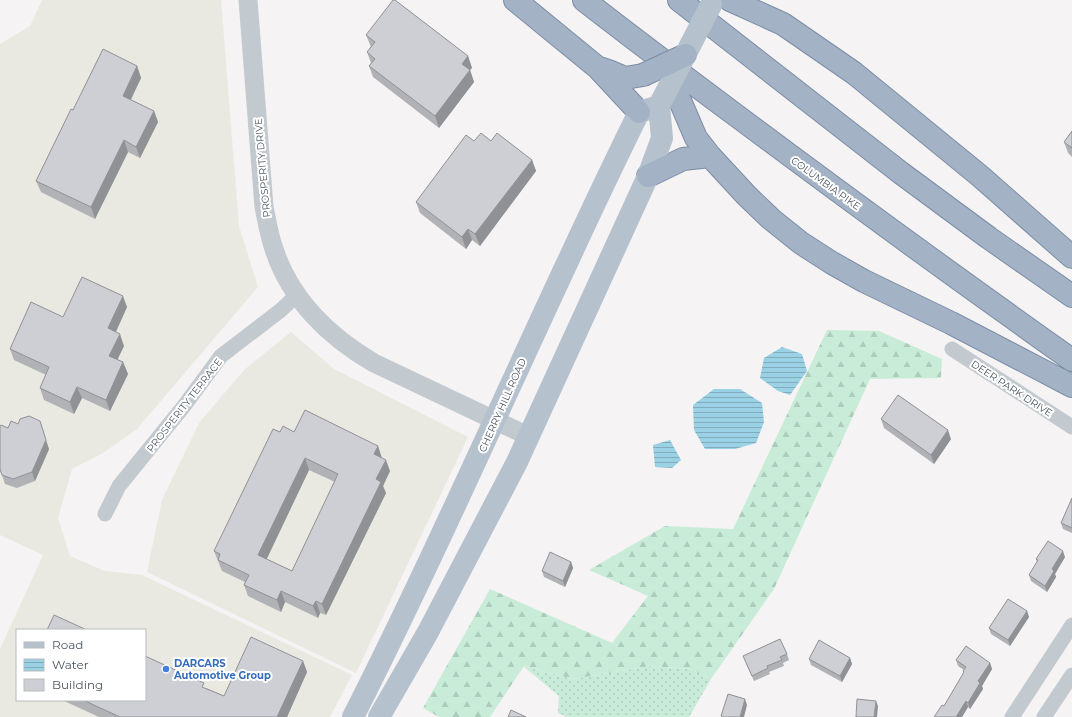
<svg xmlns="http://www.w3.org/2000/svg" width="1072" height="717" font-family="Montserrat,sans-serif">
  <style>
    .commercial { fill: #eae9e1; fill-rule: evenodd }
    .grass { fill: url(#grass-dots) }
    .forest { fill: url(#forest-firs) }
    .water { fill: url(#water-rules) }
    .lines { fill: none; stroke-linecap: round; stroke-linejoin: round }
    .trunk-casing { stroke: #7c8ea7; stroke-width: 24 }
    .minor { stroke: #c2c9cf; stroke-width: 15 }
    .tertiary { stroke: #c2c9cf; stroke-width: 19 }
    .primary { stroke: #b6c1ce; stroke-width: 22 }
    .trunk { stroke: #a3b2c4; stroke-width: 22 }
    .trunk-bridge-casing { stroke: #7c8ea7; stroke-width: 24; stroke-linecap: butt }
    .primary-bridge { stroke: #b6c1ce; stroke-width: 22 }
    .trunk-bridge { stroke: #a3b2c4; stroke-width: 22 }
    .wall { fill: #b0b2b6; fill-rule: evenodd }
    .shaded-wall { fill: #909194 }
    .building { fill: #cdcfd4; stroke: #909194; fill-rule: evenodd }
    .shop-dot { fill: #3f7fe0; stroke: #fff; stroke-width: 1.5 }
    .labels { text-anchor: middle; stroke-width: 4; stroke-linejoin: round; paint-order: stroke }
    .street-label { font-size: 10px; fill: #4c555e; stroke: #fff }
    .shop-label { font-size: 10px; font-weight: bold; fill: #366cbe; stroke: #fff; text-anchor: start }
  </style>
  <defs>
    <pattern id="grass-dots" width="8" height="8" patternUnits="userSpaceOnUse"><rect width="8" height="8" fill="#c8ecd8"/><path d="M2 2h.1M6 6h.1" fill="none" stroke="#adccbc" stroke-width="1.8" stroke-linecap="round"/></pattern>
    <pattern id="forest-firs" width="22" height="20" patternUnits="userSpaceOnUse"><rect width="22" height="20" fill="#c8ecd8"/><path d="M5 1l3.5 6h-7zM16 11l3.5 6h-7z" fill="#adccbc"/></pattern>
    <pattern id="water-rules" width="6" height="5" patternUnits="userSpaceOnUse"><rect width="6" height="5" fill="#9ad1e4"/><path d="M0 2.5h6" fill="none" stroke="#80acbc"/></pattern>
  </defs>
  <rect width="100%" height="100%" fill="#f5f3f3"/>
  <path class="commercial" d="M42,0H221L239,226L258,287L137,429L103,453L72,469L58,518L70,556L105,571L142,575L352,675L330,717H0V649L43,555L0,535V44L30,26ZM17,630H145V700H17Z
    M291,332L334,369L468,437L356,673L147,572L162,500L199,423L245,369Z"/>
  <path class="grass" d="M523,666L573,679L650,666L690,669L711,679L689,717H567L558,713L559,696Z"/>
  <path class="forest" d="M827,330L879,331L942,359L941,378L870,379L774,589L711,679L690,669L650,666L573,679L524,666L490,717H439L423,708L490,589L612,643L648,596L589,570L665,526L733,529Z"/>
  <path class="water" d="M782,347L802,354L807,371L790,395L778,391L760,378L764,358Z
    M714,389H740L762,403L764,422L756,443L735,449H705L694,430L693,405Z
    M670,440L681,460L672,468L655,467L653,445Z"/>
  <g class="lines">
    <g class="trunk-casing">
      <path id="trunk" d="M515,0L598,68L639,112
        M584,0C635,40 686,78 737,116C848,199 959,280 1072,360
        M679,0L901,173L989,238L1072,296
        M730,0L783,24L854,73L980,176L1072,257
        M599,68L611,72L625,78L643,75
        M672,82L696,138L710,156L746,195L771,219L801,243L832,263L864,281L951,323L1072,386
        M648,176L683,159L710,156"/>
    </g>
    <path class="minor" d="M952,349L1023,395L1072,427
      M105,514L119,486L184,406L221,356L281,310L297,295
      M1012,717L1072,625
      M1044,717L1072,675"/>
    <path class="tertiary" d="M248,0L264,207C267,221 269,235 274,249C290,299 329,337 374,363L528,436"/>
    <path class="primary" d="M353,717C429,567 497,413 568,261C591,211 615,161 639,112L659,106
      M379,717L428,632L517,462L648,176L662,138L659,106L663,98"/>
    <use href="#trunk" class="trunk"/>
    <g class="trunk-bridge-casing">
      <path id="trunk-bridge" d="M643,75L686,55"/>
    </g>
    <path class="primary-bridge" d="M663,98L711,5"/>
    <use href="#trunk-bridge" class="trunk-bridge"/>
  </g>
  <path class="wall" d="M366,35L468,56L472,68L470,70L474,82L439,128L373,77L369,66L371,63L367,52L371,47Z
    M137,66L141,78L131,100L154,111L158,122L140,158L128,152L95,219L41,192L36,181L73,110Z
    M1072,131V157L1068,153L1064,142Z
    M474,141H491L532,160L536,171L480,246L472,240L466,249L420,213L416,202Z
    M127,307L116,332L124,346L117,359L123,362L128,374L110,411L82,398L74,414L44,400L40,388L46,375L14,360L10,349L63,317Z
    M881,419L951,439L934,464L884,428Z
    M18,424L49,449L35,481L17,488L5,484L0,469L8,428Z
    M280,432H294L378,446L381,458L390,471L383,486L386,493L326,615L320,613L318,618L285,602L281,612L248,596L244,585L245,582L222,571L214,551ZM309,470L335,482L292,571L266,559Z
    M1072,498V533L1063,529L1061,523Z
    M1065,557L1055,574L1056,577L1047,592L1031,581L1029,575L1037,562L1036,559Z
    M571,562L573,568L565,587L544,577L542,571Z
    M1027,611L1029,617L1010,646L991,634L989,628Z
    M787,654L789,660L783,663L784,666L769,672L770,674L754,681L743,656Z
    M850,658L852,664L842,682L811,665L809,659Z
    M956,660L990,663L992,669L982,686L983,689L970,709L968,707L962,717H934L944,706L964,674L963,671L964,670L958,666Z
    M303,661L307,672L287,717H99L62,700H145L206,688L224,696Z"/>
  <path class="shaded-wall" d="M468,56L472,68L470,70L474,82L439,128L435,116L462,64Z
    M137,66L141,78L127,107L123,96Z
    M154,111L158,122L140,158L136,147Z
    M124,140L128,152L95,219L91,207Z
    M532,160L536,171L480,246L475,234Z
    M468,229L472,240L466,249L462,237Z
    M123,296L127,307L112,340L108,328Z
    M120,334L124,346L114,367L109,356Z
    M123,362L128,374L110,411L106,400Z
    M77,387L82,398L74,414L70,402Z
    M40,421L49,449L35,481L32,472Z
    M948,430L951,439L934,464L931,455Z
    M378,446L382,458L378,466L374,454Z
    M305,458L309,470L263,567L258,555Z
    M386,460L390,471L383,486L386,493L326,615L322,604L376,479Z
    M1063,551L1065,557L1055,574L1056,577L1047,592L1045,586L1052,569Z
    M571,562L573,568L565,587L563,581Z
    M281,591L285,602L281,612L277,600Z
    M316,601L320,613L318,618L313,606Z
    M1027,611L1029,617L1010,646L1008,640Z
    M850,658L852,664L842,682L840,676Z
    M303,661L307,672L287,717H277Z
    M990,663L992,669L982,686L983,689L970,709L968,703L978,681Z
    M745,699L747,705L744,717H740Z
    M876,701L878,706L877,717H874Z
    M966,701L968,707L962,717H956Z"/>
  <path class="building" d="M393,0H395L468,56L462,64L470,70L435,116L369,66L375,59L367,52L375,42L366,35Z
    M103,49L137,66L123,96L154,111L136,147L124,140L91,207L36,181L71,109L73,110Z
    M1072,131V148L1064,142Z
    M481,133L491,141L497,133L532,160L475,234L468,229L462,237L416,202L466,135L474,141Z
    M82,277L123,296L108,328L120,334L109,356L123,362L106,400L77,387L70,402L40,388L49,367L10,349L31,302L63,317Z
    M898,395L948,430L931,455L881,419Z
    M305,410L378,446L374,454L386,460L376,479L381,482L322,604L316,601L313,606L281,591L277,600L244,585L249,575L218,560L220,554L214,551L273,429L280,432L283,426L294,432ZM305,458L338,474L292,571L258,555Z
    M29,416L40,421L46,440L32,472L13,479L2,475L0,469V426L1,425L8,428L11,421L18,424L20,419Z
    M1072,498V528L1061,523Z
    M1048,541L1063,551L1052,569L1054,571L1045,586L1029,575L1038,560L1036,559Z
    M550,552L571,562L563,581L542,571Z
    M1008,599L1027,611L1008,640L989,628Z
    M54,615L87,630H47Z
    M251,637L303,661L277,717H120L83,700H145V656L204,683L202,687L224,696Z
    M780,639L787,654L780,657L782,660L767,666L768,668L752,676L743,656Z
    M819,640L850,658L840,676L809,659Z
    M966,646L990,663L978,681L980,683L968,703L966,701L956,717H934L942,705L944,706L964,672L963,671L966,667L956,660Z
    M728,694L745,699L740,717H722V716H721Z
    M857,699L876,701L874,717H856Z
    M511,710L526,717H508Z"/>
  <circle class="shop-dot" cx="166" cy="669" r="4"/>
  <g class="labels">
    <g class="street-label">
      <text transform="translate(262 168) rotate(-95)" y="4">PROSPERITY DRIVE</text>
      <text transform="translate(826 183) rotate(36)" y="4">COLUMBIA PIKE</text>
      <text transform="translate(1012 388) rotate(33)" y="4">DEER PARK DRIVE</text>
      <text transform="translate(184 405) rotate(-52)" y="4">PROSPERITY TERRACE</text>
      <text transform="translate(502 405) rotate(-66)" y="4">CHERRY HILL ROAD</text>
    </g>
    <g class="shop-label">
      <text x="174" y="667">DARCARS<tspan x="174" dy="12">Automotive Group</tspan></text>
    </g>
  </g>
  <rect x="16" y="629" width="130" height="72" fill="#ffffff" stroke="#b7bbbf"/>
  <rect x="24" y="642" width="20" height="6" fill="#b6c1ce" stroke="#b7bbbf"/>
  <text x="52" y="649" font-size="12" fill="#4c555e">Road</text>
  <rect x="24" y="659" width="20" height="12" fill="url(#water-rules)" stroke="#b7bbbf"/>
  <text x="52" y="669" font-size="12" fill="#4c555e">Water</text>
  <rect x="24" y="679" width="20" height="12" fill="#cdcfd4" stroke="#b7bbbf"/>
  <text x="52" y="689" font-size="12" fill="#4c555e">Building</text>
</svg>
